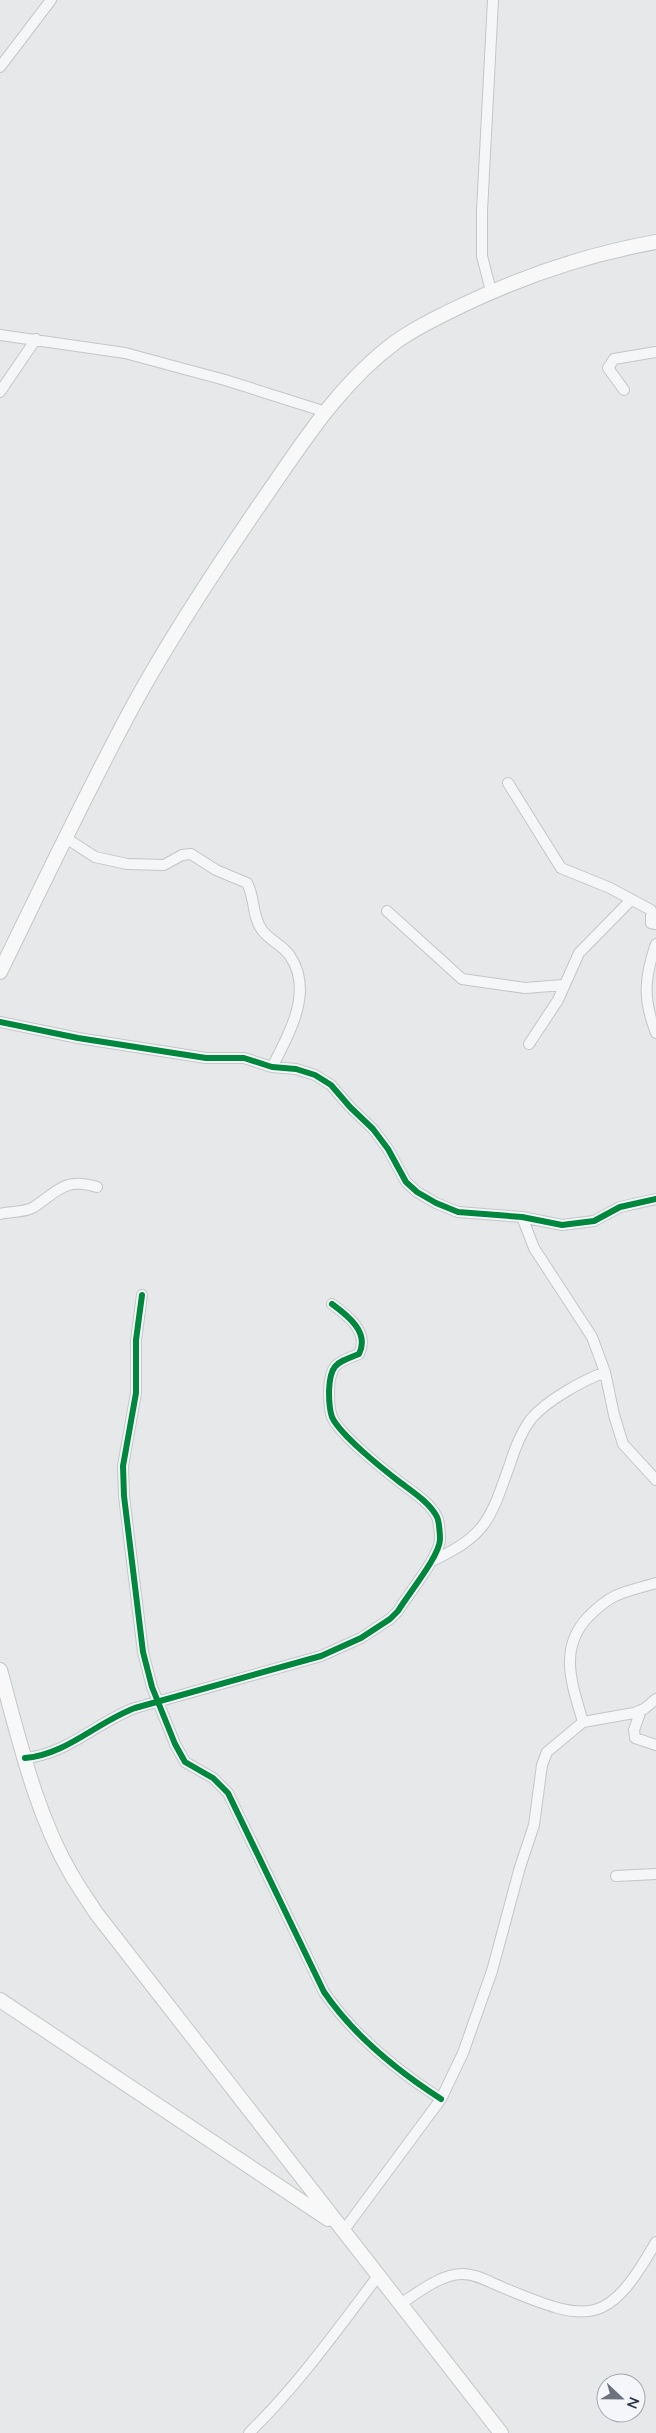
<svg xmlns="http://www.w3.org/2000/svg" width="656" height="2433" font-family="Lato,sans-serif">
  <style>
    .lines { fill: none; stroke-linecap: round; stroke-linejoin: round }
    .minor-casing { stroke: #c4c6c8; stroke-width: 12 }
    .secondary-casing { stroke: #c4c6c8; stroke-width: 16 }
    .minor { stroke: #f5f6f7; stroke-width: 10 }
    .secondary { stroke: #f8f8f8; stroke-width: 14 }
    .cycleway-casing { stroke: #f4f6f9; stroke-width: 9 }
    .cycleway { stroke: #00873e; stroke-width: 6 }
  </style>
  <rect width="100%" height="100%" fill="#e6e8ea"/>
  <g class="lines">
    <g class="minor-casing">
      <path id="minor" d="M0,67L51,0
        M491,291L482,256V211L493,0
        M0,335L125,353L225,380L326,412
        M624,390L608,368L614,359L656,352
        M0,392L36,339
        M508,783L561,868L610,888L651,910V923L656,924
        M66,838L95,857L127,864L164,865L182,855L191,854L216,870L247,883C255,897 252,917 262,930C270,941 283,945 290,956C314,991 289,1035 272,1067
        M387,911L462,979L525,988L563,985
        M656,944C644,978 643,1000 656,1033
        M0,1022L78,1038L206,1058H244L272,1067L296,1069L315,1075L331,1085L350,1107L373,1129L388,1149L406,1182L417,1192L436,1203L458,1212L522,1217L562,1225L594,1221L620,1207L656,1199
        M529,1044L558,1000L579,953L631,900
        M0,1214C11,1211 24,1213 34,1207C58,1191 65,1177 97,1187
        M522,1217L534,1248L592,1337L605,1372L614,1415L623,1444L656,1480
        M142,1295L136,1340V1393L123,1466L124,1496L143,1652L152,1687L175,1744L185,1762L213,1778L228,1793L324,1992C354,2036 396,2070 441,2099
        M432,1561C487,1535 490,1520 510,1464C515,1448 521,1432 531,1419C547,1400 582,1381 605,1372
        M641,1710L634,1730L635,1738L656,1745
        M583,1722C572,1684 558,1649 588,1617C597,1608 605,1601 615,1596C628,1590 643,1587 656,1583
        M25,1758C66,1755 97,1722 135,1708L321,1656L361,1638L390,1619L398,1611C408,1594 440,1556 440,1539C440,1534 439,1521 437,1517C430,1503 413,1492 401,1483C384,1470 340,1435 332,1417C329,1409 329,1399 329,1391C330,1364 336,1363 359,1354C370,1332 347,1315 332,1304
        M616,1876L656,1874
        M344,2230L441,2099L463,2053L492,1971L520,1867L534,1825L542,1765L547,1752L583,1722L634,1713L644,1709L656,1699
        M400,2304C418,2293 439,2275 461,2274C475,2273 491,2283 504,2288C590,2324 608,2326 656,2242
        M249,2433C298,2385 337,2330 378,2276"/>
    </g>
    <g class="secondary-casing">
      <path id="secondary" d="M0,972C44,882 87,791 134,704C174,631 220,562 267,494C305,439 342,381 397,341C418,326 442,315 465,304C526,275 589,254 656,242
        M0,1670C19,1738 35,1812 71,1874C79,1888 88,1900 96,1913L501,2433
        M0,2000L328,2219"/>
    </g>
    <use href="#minor" class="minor"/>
    <use href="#secondary" class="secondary"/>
    <g class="cycleway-casing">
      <path id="cycleway" d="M0,1022L78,1038L206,1058H244L272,1067L296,1069L315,1075L331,1085L350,1107L373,1129L388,1149L406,1182L417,1192L436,1203L458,1212L522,1217L562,1225L594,1221L620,1207L656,1199
        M142,1295L136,1340V1393L123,1466L124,1496L143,1652L152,1687L175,1744L185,1762L213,1778L228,1793L324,1992C354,2036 396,2070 441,2099
        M25,1758C66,1755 97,1722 135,1708L321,1656L361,1638L390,1619L398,1611C408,1594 440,1556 440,1539C440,1534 439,1521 437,1517C430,1503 413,1492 401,1483C384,1470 340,1435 332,1417C329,1409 329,1399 329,1391C330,1364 336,1363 359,1354C370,1332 347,1315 332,1304"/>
    </g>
    <use href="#cycleway" class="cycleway"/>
  </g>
  <g transform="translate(621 2398) rotate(112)"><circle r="24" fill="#f4f6f9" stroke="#a4a8b1"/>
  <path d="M0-4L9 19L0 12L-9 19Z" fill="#6c737f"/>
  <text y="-8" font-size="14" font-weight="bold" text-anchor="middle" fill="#2b3445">N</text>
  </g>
</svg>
